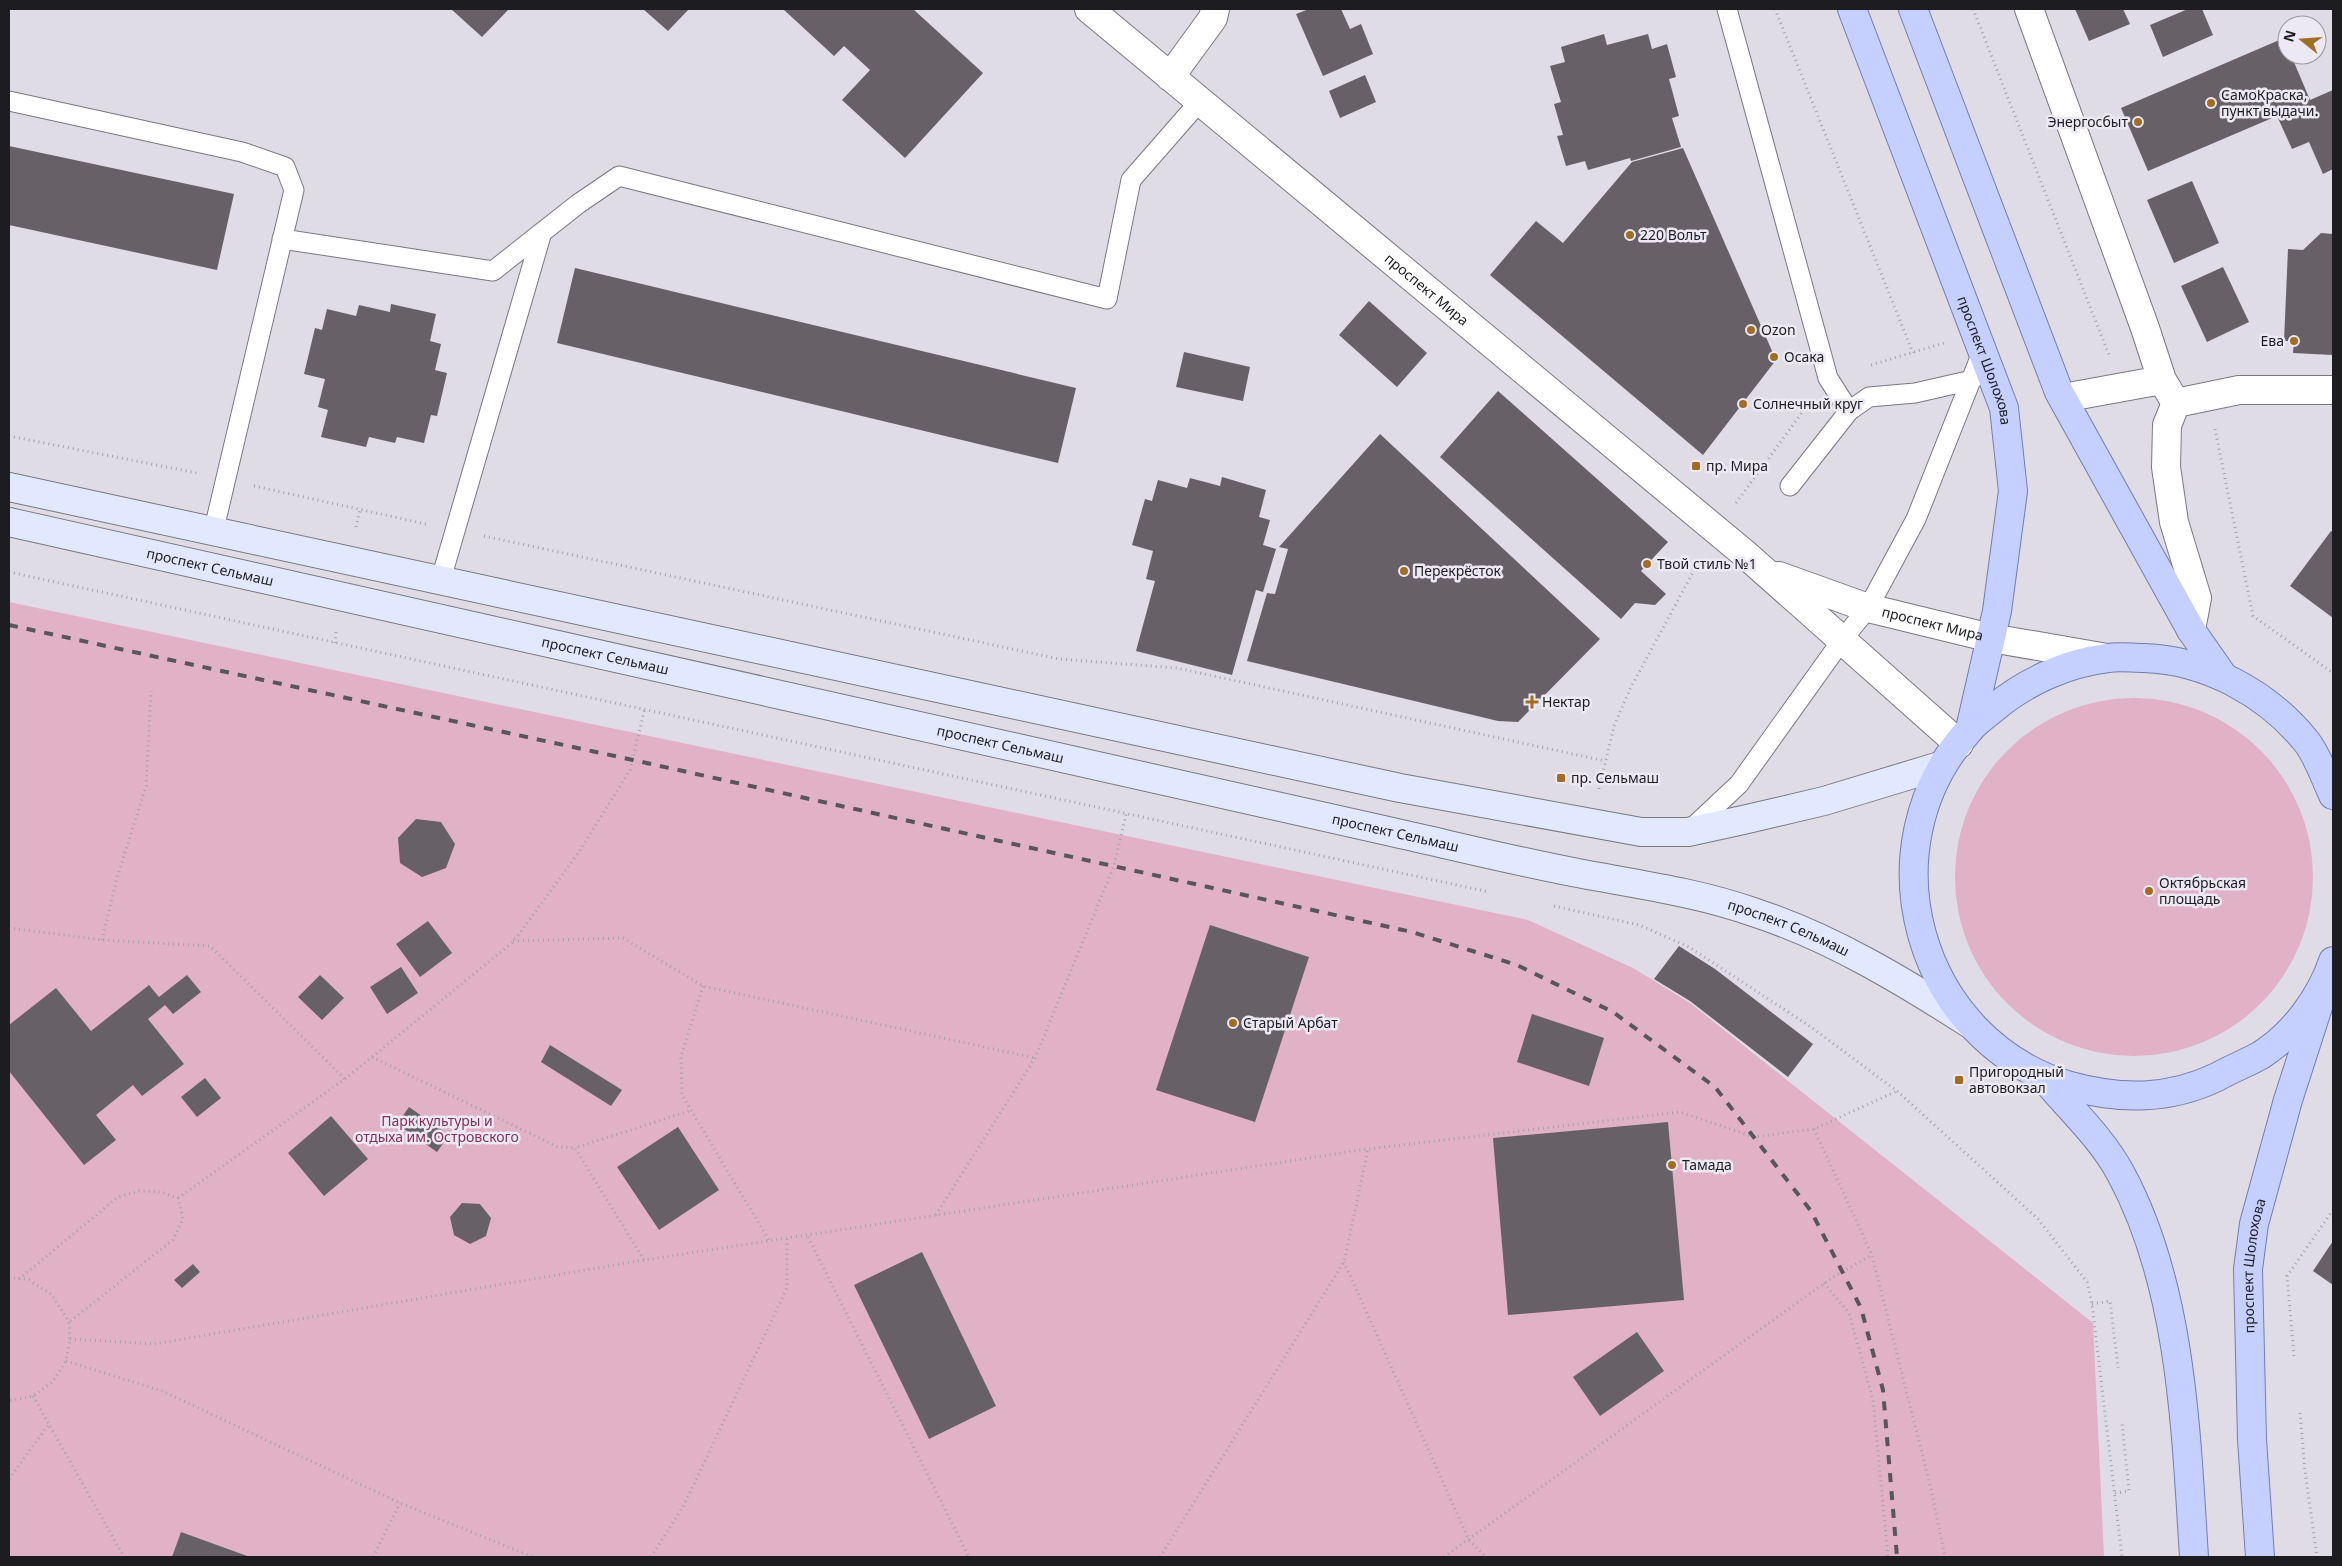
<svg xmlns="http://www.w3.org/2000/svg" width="2342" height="1566" font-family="'Noto Sans',sans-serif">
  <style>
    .green { fill: #e1b1c5 }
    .building { fill: #676167 }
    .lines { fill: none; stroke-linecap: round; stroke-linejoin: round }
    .service-casing { stroke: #7a7880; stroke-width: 21 }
    .minor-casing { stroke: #7a7880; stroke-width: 30 }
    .tertiary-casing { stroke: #7a7880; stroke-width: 30 }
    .secondary-casing { stroke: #7a7880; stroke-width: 30 }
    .primary-casing { stroke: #727db0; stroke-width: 30 }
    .path { stroke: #a4a2aa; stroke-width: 3; stroke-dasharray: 1 4; stroke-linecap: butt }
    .service { stroke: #fff; stroke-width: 19 }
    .minor { stroke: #fff; stroke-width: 28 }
    .tertiary { stroke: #fff; stroke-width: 28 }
    .secondary { stroke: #e2e8fe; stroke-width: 28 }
    .primary { stroke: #c6d0fe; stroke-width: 28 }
    .rail { stroke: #58565c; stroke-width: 4; stroke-dasharray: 9 9; stroke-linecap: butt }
    .poi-dot { fill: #a16d25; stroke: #ece9f4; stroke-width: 2 }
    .labels { text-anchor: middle; stroke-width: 5; stroke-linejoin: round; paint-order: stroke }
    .poi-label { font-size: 14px; fill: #1d1c20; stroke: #ece9f4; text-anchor: start }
    .street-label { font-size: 14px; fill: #1d1c20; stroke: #ece9f4 }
    .park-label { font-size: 14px; fill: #83305a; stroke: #ece9f4 }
  </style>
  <rect width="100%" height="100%" fill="#dfdce6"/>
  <path class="green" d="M9,602L1528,920L1633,968L1690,1003L2093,1323L2104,1557H9Z
    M1955 877a179 179 0 1 1 358 0a179 179 0 1 1-358 0Z"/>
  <path class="building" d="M451,9H509L482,37Z
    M643,9H689L668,31Z
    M783,9H913L983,73L905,158L842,100L870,70L844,46L834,56Z
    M1309,9H1341L1350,29L1361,24L1373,54L1323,76L1296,14Z
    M2075,9H2123L2130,24L2089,41Z
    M2188,9H2202L2213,35L2163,57L2150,25Z
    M1604,34L1607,45L1648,34L1652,49L1667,44L1676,77L1669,79L1679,116L1672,118L1681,147L1631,161L1630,158L1588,170L1585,161L1566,166L1557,136L1563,135L1554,104L1561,102L1550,66L1565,62L1561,47Z
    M2284,38L2287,55H2291L2310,100L2333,90V169L2323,174L2309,142L2292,149L2277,116L2148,171L2121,108Z
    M1365,75L1376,102L1340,118L1329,91Z
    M9,146L234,194L217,270L9,225Z
    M1683,148L1776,360L1703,455L1490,275L1536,221L1563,243L1632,162Z
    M2192,181L2219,243L2174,263L2147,200Z
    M2321,233L2333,234V355L2293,353L2294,341H2284L2288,249L2303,250Z
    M2223,267L2249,322L2207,342L2181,286Z
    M575,268L1076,388L1058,463L557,343Z
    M1369,301L1427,353L1397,387L1339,335Z
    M391,304L436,314L430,341L441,344L435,370L447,373L437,416L431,415L424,443L397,437L395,443L369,437L366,447L321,437L328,410L318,407L325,379L304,374L315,328L322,330L327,309L356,316L359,305L390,312Z
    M1184,352L1250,367L1243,401L1176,387Z
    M1498,391L1668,542L1641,571L1666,594L1655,605L1635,603L1621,619L1440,457Z
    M1380,434L1600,639L1518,722L1498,721L1247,661L1267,593L1275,594L1288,549L1279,547Z
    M1222,477L1266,490L1259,517L1270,520L1263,545L1276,549L1263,592L1256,590L1232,675L1136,651L1155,581L1146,579L1153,551L1132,545L1145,499L1152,501L1158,480L1187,488L1190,478L1220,486Z
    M2331,531L2333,532V618L2290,586Z
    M416,819L441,822L455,844L446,868L422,877L400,863L398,838Z
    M428,921L452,953L420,977L396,944Z
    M1210,925L1309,957L1255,1122L1156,1090Z
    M1679,946L1715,969L1813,1044L1788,1077L1690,1001L1654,979Z
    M401,967L418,993L387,1014L370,987Z
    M187,975L201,992L173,1014L165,1005L148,1019L184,1064L142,1096L133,1085L96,1115L116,1140L84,1165L9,1071V1025L56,988L91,1031L149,985L159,997Z
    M320,975L344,998L322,1020L298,997Z
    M1532,1014L1604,1038L1589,1086L1517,1062Z
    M550,1045L622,1090L611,1106L541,1062Z
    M205,1078L221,1098L197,1117L181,1097Z
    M409,1107L449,1135L437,1152L397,1124Z
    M331,1116L368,1159L324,1196L288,1153Z
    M1668,1122L1684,1300L1508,1315L1493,1138Z
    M678,1127L719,1190L659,1230L617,1167Z
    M462,1203L480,1204L491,1218L486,1236L470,1244L454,1235L450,1217Z
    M2333,1241V1285L2313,1271Z
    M922,1252L996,1406L929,1439L854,1285Z
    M193,1264L200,1272L182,1288L174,1280Z
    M1637,1332L1664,1371L1600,1416L1573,1377Z
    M181,1532L250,1557H172Z"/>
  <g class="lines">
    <g class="service-casing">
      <path id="service" d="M1727,9L1828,378L1849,411L1869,397L1915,393L1972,380
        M9,101L242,152L285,167L294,190L213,533
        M282,239L493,271L578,204L619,176L1107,299L1131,180L1200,101
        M1790,486L1849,411
        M441,579L542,232
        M1690,830L1739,784L1842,640L1868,608L1916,519L1983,350"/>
    </g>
    <g class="minor-casing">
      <path id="minor" d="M2029,9L2145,328L2162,380L2176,403
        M1170,77L1213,18L1215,9
        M2063,398L2162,380"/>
    </g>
    <g class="tertiary-casing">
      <g id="tertiary">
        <path id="s1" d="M1089,9L1745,554L1959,744"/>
        <path id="s2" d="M1779,576L1868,608L1991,638L2107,658"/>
        <path d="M2191,630L2197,598L2174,522L2166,467L2167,425L2176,403L2239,390H2333"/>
      </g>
    </g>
    <g class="secondary-casing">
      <g id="secondary">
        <path d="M9,487L1400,788L1641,832H1688L1743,820L1824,801L1943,765"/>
        <path id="s3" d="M9,522L1392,832C1455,846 1519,862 1583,874C1642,885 1700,893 1756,913C1832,938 1903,981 1970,1024"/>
      </g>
    </g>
    <g class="primary-casing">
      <g id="primary">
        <path id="s4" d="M1852,9L2004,408L2013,491L1997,611L1970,729"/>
        <path d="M1913,9L2059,392L2191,630L2223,676"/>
        <path d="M2333,795C2325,778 2318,756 2306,741C2267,693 2206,660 2144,658C2132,658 2119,656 2108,658C2066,663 2025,682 1993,709C1986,715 1977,721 1970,729C1862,847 1917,1041 2070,1086C2121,1100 2169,1100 2217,1077C2231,1069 2247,1063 2261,1055C2294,1034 2321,997 2333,961"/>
        <path d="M2043,1077C2069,1108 2102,1138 2121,1174C2182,1287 2186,1432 2194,1557"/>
        <path id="s5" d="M2260,1557L2252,1439L2248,1269L2254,1224L2288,1100L2319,1004"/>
      </g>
    </g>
    <path class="path" d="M1775,9L1913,353
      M1973,9L2109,355
      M1871,365L1944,343
      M2215,429L2253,616L2333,673
      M9,436L197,473
      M254,486L426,524
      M1736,503L1809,403
      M356,527L360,510
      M484,536L1059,659L1177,668L1605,761
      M9,572L1489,892
      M335,643L336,631
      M1599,789L1614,726L1630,689L1699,561
      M1554,906L1639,925L1689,947L1811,1027L1897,1091L2038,1219L2087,1282L2092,1304L2122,1557
      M9,928L102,940L210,946L345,1079
      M102,940L117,878L146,786L151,691
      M513,941L623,938L703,986L1035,1058
      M703,986L681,1056L682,1095L770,1242
      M372,1057L558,1147L575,1148
      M1814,1129L1872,1255L1931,1489L1945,1557
      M178,1198L345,1079L513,942L579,852L630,770L645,708
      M936,1215L1035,1058L1114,866L1126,814
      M808,1237L969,1557
      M644,1260L575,1148L692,1110
      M1344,1262L1469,1540L1486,1557
      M9,1277L29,1280L52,1295L69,1322L70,1339L66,1361L52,1382L33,1396L9,1401
      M19,1279L118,1197L139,1191L161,1192L178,1198L183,1219L173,1240L69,1322
      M1824,1283L1849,1313L1873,1400L1888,1557
      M2092,1304L2110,1301L2118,1368
      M70,1339L154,1344L644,1260L1368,1149L1680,1112L1754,1137L1814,1129L1897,1091
      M2294,1356L2287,1276L2333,1210
      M66,1361L162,1391L400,1503L533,1557
      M33,1396L124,1557
      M2300,1413L2305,1471L2317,1557
      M9,1479L49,1424
      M2115,1493L2129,1491L2122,1423
      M373,1557L400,1503
      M651,1557L684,1505L787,1288V1239
      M1160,1557L1344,1262L1368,1149
      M1444,1557L1833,1277L1872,1255"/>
    <use href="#service" class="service"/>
    <use href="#minor" class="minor"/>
    <use href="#tertiary" class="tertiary"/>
    <use href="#secondary" class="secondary"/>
    <use href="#primary" class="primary"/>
    <path class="rail" d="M9,625L633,760L1412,932L1517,965L1613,1012L1715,1087L1811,1211L1861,1308L1883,1390L1897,1557"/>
  </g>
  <g class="poi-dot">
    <circle cx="2211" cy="103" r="5"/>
    <circle cx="2138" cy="122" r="5"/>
    <circle cx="1630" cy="235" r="5"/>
    <circle cx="1751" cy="330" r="5"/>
    <circle cx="2294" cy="341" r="5"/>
    <circle cx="1774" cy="357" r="5"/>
    <circle cx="1743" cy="404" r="5"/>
    <rect x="1691" y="461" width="10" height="10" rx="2.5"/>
    <circle cx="1647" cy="564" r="5"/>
    <circle cx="1404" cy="571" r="5"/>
    <path d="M1529.5 694.5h5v5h5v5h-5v5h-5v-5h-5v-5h5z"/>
    <rect x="1556" y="773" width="10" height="10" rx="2.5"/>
    <circle cx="2149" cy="891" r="5"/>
    <circle cx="1233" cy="1023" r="5"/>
    <rect x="1954" y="1075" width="10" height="10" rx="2.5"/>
    <circle cx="1672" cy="1165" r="5"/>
  </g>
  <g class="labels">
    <g class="poi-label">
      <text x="2221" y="100">СамоКраска,<tspan x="2221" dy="16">пункт выдачи.</tspan></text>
      <text x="2128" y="127" text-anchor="end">Энергосбыт</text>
      <text x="1640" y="240">220 Вольт</text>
      <text x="1761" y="335">Ozon</text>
      <text x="2284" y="346" text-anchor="end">Ева</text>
      <text x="1784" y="362">Осака</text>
      <text x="1753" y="409">Солнечный круг</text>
      <text x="1706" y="471">пр. Мира</text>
      <text x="1657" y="569">Твой стиль №1</text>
      <text x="1414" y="576">Перекрёсток</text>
      <text x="1542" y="707">Нектар</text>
      <text x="1571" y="783">пр. Сельмаш</text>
      <text x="2159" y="888">Октябрьская<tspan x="2159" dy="16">площадь</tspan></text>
      <text x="1243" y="1028">Старый Арбат</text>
      <text x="1969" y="1077">Пригородный<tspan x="1969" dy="16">автовокзал</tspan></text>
      <text x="1682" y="1170">Тамада</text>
    </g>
    <g class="street-label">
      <text dy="5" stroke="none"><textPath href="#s1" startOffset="439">проспект Мира</textPath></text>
      <text dy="5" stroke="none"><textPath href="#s4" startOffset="376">проспект Шолохова</textPath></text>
      <text dy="5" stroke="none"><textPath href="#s3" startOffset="206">проспект Сельмаш</textPath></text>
      <text dy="5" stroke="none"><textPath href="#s2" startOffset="161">проспект Мира</textPath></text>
      <text dy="5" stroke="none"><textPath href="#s3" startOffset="611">проспект Сельмаш</textPath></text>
      <text dy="5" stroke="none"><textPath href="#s3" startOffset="1016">проспект Сельмаш</textPath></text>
      <text dy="5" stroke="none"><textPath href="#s3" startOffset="1421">проспект Сельмаш</textPath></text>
      <text dy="5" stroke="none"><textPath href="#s3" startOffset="1826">проспект Сельмаш</textPath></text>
      <text dy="5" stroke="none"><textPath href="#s5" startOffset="292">проспект Шолохова</textPath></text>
    </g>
    <g class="park-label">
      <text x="437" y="1126">Парк культуры и<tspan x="437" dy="16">отдыха им. Островского</tspan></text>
    </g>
  </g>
  <rect width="2342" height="1566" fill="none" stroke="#1d1c20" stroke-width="20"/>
  <g transform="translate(2302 40) rotate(287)"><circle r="24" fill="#ece9f4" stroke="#99979f"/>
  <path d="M0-4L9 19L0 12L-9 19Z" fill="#a16d25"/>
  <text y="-8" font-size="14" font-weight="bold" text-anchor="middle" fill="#1d1c20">N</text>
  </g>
</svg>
